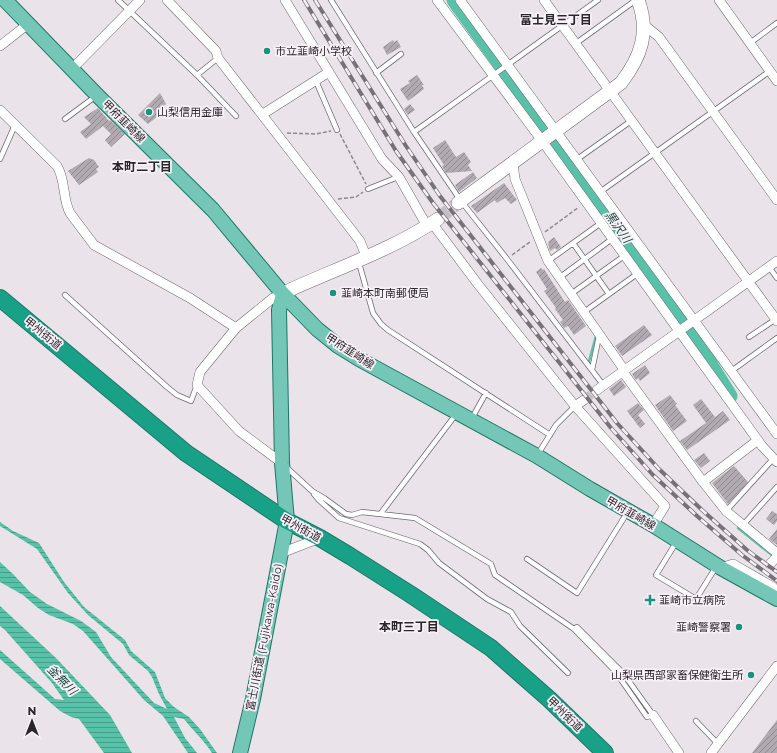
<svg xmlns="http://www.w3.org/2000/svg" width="777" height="753" font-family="Montserrat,'Noto Sans JP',sans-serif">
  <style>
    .water { fill: url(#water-rules) }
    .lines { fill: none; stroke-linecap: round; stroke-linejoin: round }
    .stream { stroke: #57c2a7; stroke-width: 2.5 }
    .river { stroke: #57c2a7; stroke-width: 15 }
    .building { fill: url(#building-hatch) }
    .street-tunnel { stroke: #c4bdc4; stroke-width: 9; stroke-dasharray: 9 4.5; stroke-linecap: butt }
    .secondary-tunnel { stroke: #c4bdc4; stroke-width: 13; stroke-dasharray: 13 6; stroke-linecap: butt }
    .lane-casing { stroke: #706970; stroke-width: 6 }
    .street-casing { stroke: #706970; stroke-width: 10 }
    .secondary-casing { stroke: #706970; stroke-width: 14 }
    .primary-casing { stroke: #1e7666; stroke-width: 16 }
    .highway-casing { stroke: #1e7666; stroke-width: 18 }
    .path { stroke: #8f898e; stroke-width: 1.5; stroke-dasharray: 4 2; stroke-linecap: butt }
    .lane { stroke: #fff; stroke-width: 4.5 }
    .street { stroke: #fff; stroke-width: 9 }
    .secondary { stroke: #fff; stroke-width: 13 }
    .primary { stroke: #74c7b6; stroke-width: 14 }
    .highway { stroke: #18a186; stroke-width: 16 }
    .rail-casing { stroke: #777276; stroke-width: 4 }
    .rail { stroke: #f8f0f8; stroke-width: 2.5; stroke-dasharray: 8; stroke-linecap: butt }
    .poi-dot { fill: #19947c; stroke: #f8f0f8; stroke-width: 1.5 }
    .labels { text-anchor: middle; stroke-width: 3.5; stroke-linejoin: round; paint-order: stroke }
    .poi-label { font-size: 11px; fill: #2a272a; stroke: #f8f0f8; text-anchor: start }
    .street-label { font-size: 11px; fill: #2a272a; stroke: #f8f0f8 }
    .neighbourhood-label { font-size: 12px; font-weight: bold; fill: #2a272a; stroke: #f8f0f8 }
    .water-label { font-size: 12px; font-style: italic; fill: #1b4a3f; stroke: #f8f0f8 }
  </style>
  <defs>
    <pattern id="water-rules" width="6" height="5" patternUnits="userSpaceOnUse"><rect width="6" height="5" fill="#57c2a7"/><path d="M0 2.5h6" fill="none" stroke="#489e88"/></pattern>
    <pattern id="building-hatch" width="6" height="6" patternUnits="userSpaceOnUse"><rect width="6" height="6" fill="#b2aab1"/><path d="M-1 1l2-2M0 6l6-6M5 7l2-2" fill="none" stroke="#918a90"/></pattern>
  </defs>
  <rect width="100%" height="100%" fill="#ebe3ea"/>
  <path class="water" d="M0,522L13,531L39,543L64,582L84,607L125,640L131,651L155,672L165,698L174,707L189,717L200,729L217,753H212C204,740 193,731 184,719L174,717L185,738L197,753H188L163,716L144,700L83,631L73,624L49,615L38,608L23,595L0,582V562L13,574L30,592L47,604L81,621L96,632L111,657L154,703L167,709L159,694L152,677L148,671L129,655L123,644L88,615L68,593L37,549L0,526Z
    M0,606L56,658L110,715L132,753H104L79,719L71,717L60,711L0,659V650L55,699L64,700L52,683L5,630L0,626Z"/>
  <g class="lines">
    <path class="stream" d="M588,365L596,336
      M738,528L773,556"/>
    <path class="river" d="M454,0L653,275L699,342L712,367L730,396"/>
  </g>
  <path class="building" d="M393,40L394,42L397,40L401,47L387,55L383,47Z
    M417,75L424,85H422L424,89L408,101L400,89L410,83L408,81Z
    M160,93L166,104L158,110L161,114L148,124L138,115Z
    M410,104L415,110L408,115L404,109Z
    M98,108L109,121L110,120L125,134L111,147L105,140L111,134L103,126L86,139L80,132L91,124L84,117Z
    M445,140L456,157L464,152L471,162L468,165L472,171L446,173L442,166L444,165L433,148Z
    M89,158L94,160L99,167L96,169L98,172L79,185L68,171Z
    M473,172L477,178L459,192L455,185Z
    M504,183L517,200L511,204L505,198L497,203L495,200L477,213L471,206Z
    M554,237L561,247L557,250L555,248L550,251L548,244L549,243L548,242Z
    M541,268L543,270L544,269L565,302L568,300L586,326L574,335L568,326L564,328L560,322L563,320L555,309L556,308L544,291L547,289L536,272Z
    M644,325L652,335L622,356L615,346Z
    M645,365L650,373L640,381L638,378L636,380L632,374Z
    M621,380L626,387L614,396L609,389Z
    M670,395L677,404L675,405L687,421L673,431L655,405Z
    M701,399L715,417L723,411L730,420L687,450L680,441L706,423L693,405Z
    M638,403L644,410L638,415L645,424L640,428L627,411Z
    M704,453L710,461L701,468L694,460Z
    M734,466L748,482L728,504L712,483Z
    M772,511L777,514V521L774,525L766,519Z
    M777,529V545L769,539Z
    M777,720V753H752Z"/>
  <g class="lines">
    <path class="street-tunnel" d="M584,400L597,390"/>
    <path class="secondary-tunnel" d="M438,219L458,203"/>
    <g class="lane-casing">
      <path id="lane" d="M118,0L197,75L218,58
        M331,0L414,132L461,201L507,259L604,386
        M750,43L777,23
        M575,44L636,0
        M376,73L401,54
        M197,75L236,116
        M316,81L337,130
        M65,119L96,96
        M414,132L598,0
        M0,159L15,125
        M576,160L631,121
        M368,189L398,177
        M600,192L770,71
        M573,243L609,294
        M548,261L601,223
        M359,263L373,313L381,324L388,330L550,435
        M769,267L777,278
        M559,278L612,239
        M571,294L624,256
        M65,295L167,387L177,395L191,401L197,385
        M584,312L637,274
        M749,337L776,319
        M592,370L599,336
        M730,372L777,338
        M472,418L486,393
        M538,454L556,425L575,406
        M286,467L312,491L324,498L346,514L352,515L362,512L415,518L491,564L495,575L574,629L615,671L647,717L653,715L623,673L577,627L574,629
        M314,494L319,500L339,518L420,544L428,550L439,563L487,599L511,612L520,626L568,673
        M726,511L773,459
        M381,513L457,413
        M743,525L777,487
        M677,541L656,575L696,599L716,567
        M527,559L577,593L627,513
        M696,721L718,744"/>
    </g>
    <g class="street-casing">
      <path id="street" d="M167,0L216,51L218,58L360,241L366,256
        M285,0L382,159L399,177L427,226
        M437,0L540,138L762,446L777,462
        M460,0L777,434
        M544,0L777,321
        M719,0L777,81
        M643,24L659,37L777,200
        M0,46L28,24
        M72,69L140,0
        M0,110L57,166C66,180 62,198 70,213L94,245L190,298L236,328
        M263,114L329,72
        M513,163L515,179L548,261L625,371
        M432,223L477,283L575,406L665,506L653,525
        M623,372L703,482L726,511L777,553
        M597,390L777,261
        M575,406L584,400
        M282,463L239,431L197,385L200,372L236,328L273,298L283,294
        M703,482L758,440
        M281,553L320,538
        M770,564L777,557
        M721,568L733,564L773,587L777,599
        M653,715L679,753
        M711,753L777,666"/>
    </g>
    <g class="secondary-casing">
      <path id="secondary" d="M458,203L621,83C641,57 650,32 638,0
        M283,294L292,289C341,267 393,249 438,219"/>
    </g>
    <g class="primary-casing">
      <path id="primary" d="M5,0L97,95L213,210L283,294L317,329L338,346L359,359L537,456L590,489L653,525L721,568L777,599
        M240,753L253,699L287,521L282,463L279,310L283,294"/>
    </g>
    <g class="highway-casing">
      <path id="highway" d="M0,298L186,453L287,521L320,538L350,556L410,594L491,648L549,699L605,753"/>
    </g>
    <path class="path" d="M287,133L316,134L331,131
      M340,134L366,184
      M338,199L356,197L363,192
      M545,232L579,207
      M512,255L530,242"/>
    <use href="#lane" class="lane"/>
    <use href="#street" class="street"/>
    <use href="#secondary" class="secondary"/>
    <use href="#primary" class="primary"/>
    <use href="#highway" class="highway"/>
    <g class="rail-casing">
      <path id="rail" d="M304,0L396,151L433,203L611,428L653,475L697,516L742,555L777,581
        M315,0L406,146L440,196L617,423L659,469L702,510L747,550L777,572"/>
    </g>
    <use href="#rail" class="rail"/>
  </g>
  <g class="poi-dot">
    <circle cx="267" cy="51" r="4"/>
    <circle cx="149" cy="112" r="4"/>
    <circle cx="333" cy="293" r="4"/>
    <path d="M648 594h4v4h4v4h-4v4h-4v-4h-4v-4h4z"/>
    <circle cx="739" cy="627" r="4"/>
    <circle cx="751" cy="675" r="4"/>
  </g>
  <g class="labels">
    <g class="poi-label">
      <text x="275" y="55">市立韮崎小学校</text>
      <text x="157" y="116">山梨信用金庫</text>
      <text x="341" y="297">韮崎本町南郵便局</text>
      <text x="659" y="604">韮崎市立病院</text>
      <text x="731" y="631" text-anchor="end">韮崎警察署</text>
      <text x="743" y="679" text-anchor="end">山梨県西部家畜保健衛生所</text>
    </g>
    <g class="street-label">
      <text transform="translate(124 121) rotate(45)" y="4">甲府韮崎線</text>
      <text transform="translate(43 333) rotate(39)" y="4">甲州街道</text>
      <text transform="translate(350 351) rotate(33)" y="4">甲府韮崎線</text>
      <text transform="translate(631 513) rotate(30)" y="4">甲府韮崎線</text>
      <text transform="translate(301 528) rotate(29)" y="4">甲州街道</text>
      <text transform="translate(264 637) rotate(-79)" y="4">富士川街道 (Fujikawa-Kaido)</text>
      <text transform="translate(565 714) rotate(44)" y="4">甲州街道</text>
    </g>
    <g class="neighbourhood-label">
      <text x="556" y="24">富士見三丁目</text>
      <text x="142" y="171">本町二丁目</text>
      <text x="409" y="631">本町三丁目</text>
    </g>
    <g class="water-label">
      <text transform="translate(618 227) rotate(54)" y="4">黒沢川</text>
      <text transform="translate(62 680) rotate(46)" y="4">釜無川</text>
    </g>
  </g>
  <g transform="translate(32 721)" stroke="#f8f0f8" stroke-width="3" paint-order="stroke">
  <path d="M0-3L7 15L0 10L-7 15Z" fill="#2a272a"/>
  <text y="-6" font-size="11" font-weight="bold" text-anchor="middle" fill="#2a272a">N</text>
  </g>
</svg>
